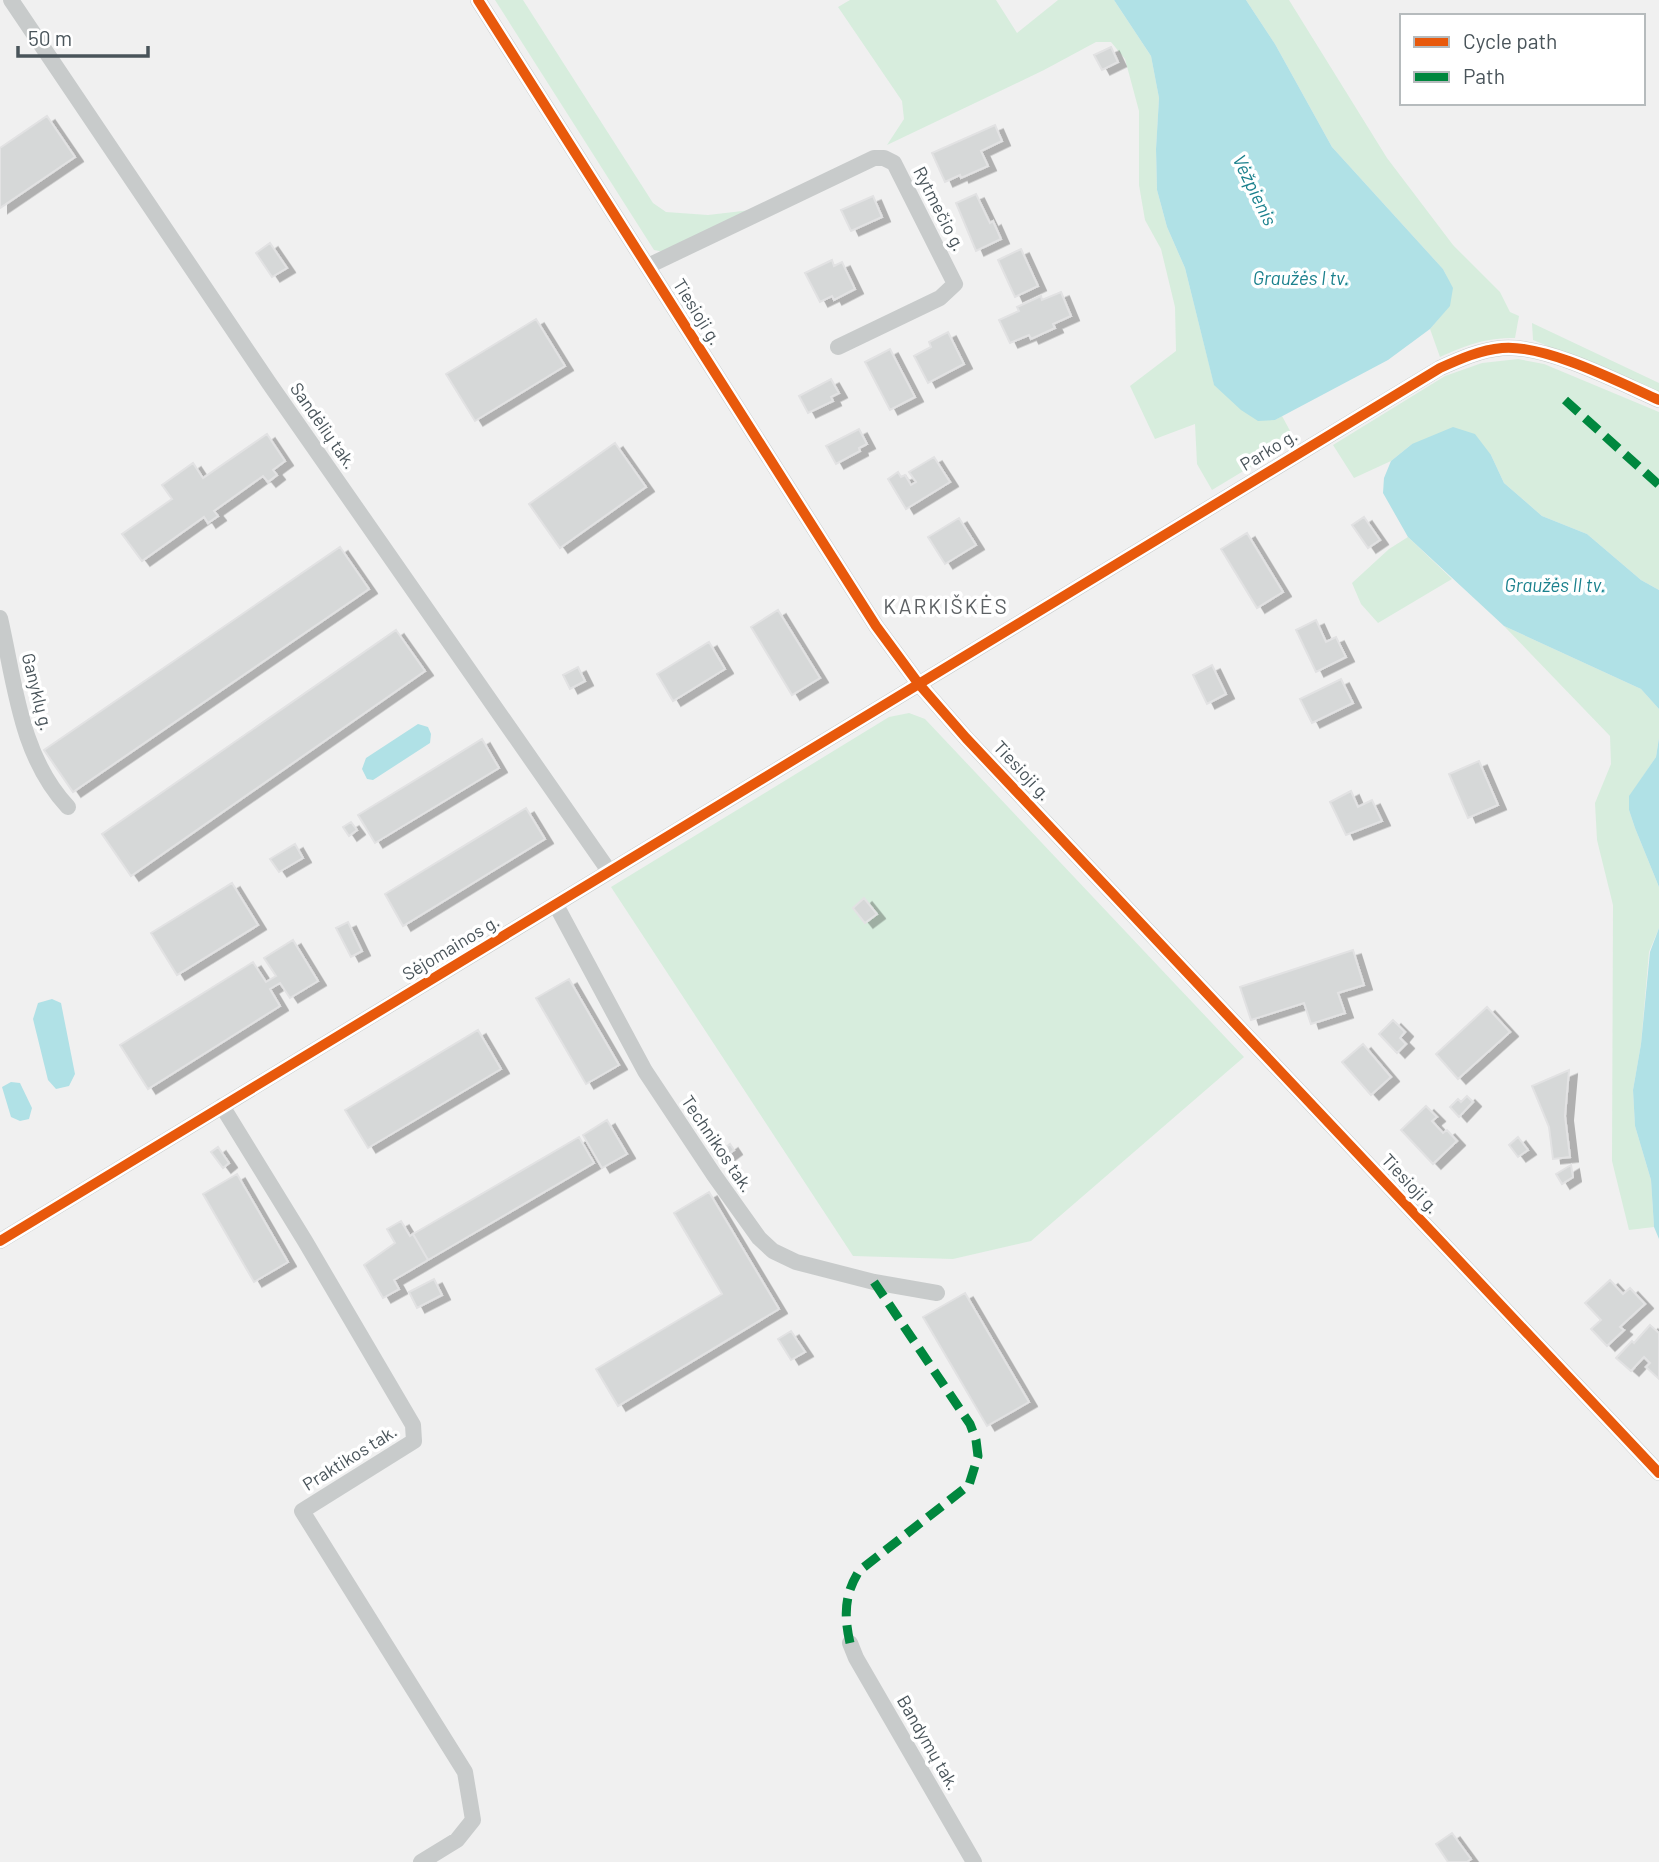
<svg xmlns="http://www.w3.org/2000/svg" width="1659" height="1862" font-family="Barlow,sans-serif">
  <style>
    .green { fill: #d7eddd }
    .water { fill: #b0e1e6 }
    .building { fill: #d6d8d8; stroke: #e2e2e3; stroke-width: 2; filter: url(#shadow) }
    .lines { fill: none; stroke-linecap: round; stroke-linejoin: round }
    .street { stroke: #c8cbcb; stroke-width: 16 }
    .quiet { stroke: #00873e; stroke-width: 9; stroke-dasharray: 18 9; stroke-linecap: butt }
    .cycleway-casing { stroke: #fff; stroke-width: 15 }
    .cycleway { stroke: #e8590c; stroke-width: 10 }
    .labels { text-anchor: middle; stroke-width: 7; stroke-linejoin: round; paint-order: stroke }
    .street-label { font-size: 18px; fill: #49545a; stroke: #fff }
    .water-label { font-size: 19px; font-style: italic; fill: #1b818d; stroke: #fff }
    .quarter-label { font-size: 21px; letter-spacing: 2px; fill: #5c6063; stroke: #fff }
  </style>
  <defs>
    <filter id="shadow"><feDropShadow dx="8" dy="4.5" stdDeviation="0" flood-color="#0004"/></filter>
  </defs>
  <rect width="100%" height="100%" fill="#f0f0f0"/>
  <path class="green" d="M495,0H523L653,203L666,212L708,215L751,210L664,252L654,250Z
    M850,0H996L1017,33L1058,0H1114L1151,56L1159,98L1156,149L1157,190L1167,227L1185,268L1214,384L1275,420L1282,416L1295,440L1212,490L1197,464L1195,424L1155,439L1130,386L1176,351L1175,307L1161,249L1145,220L1139,185V111L1125,59L1111,42H1096L1044,70L887,145L904,119L902,101L838,7Z
    M1246,0H1289L1387,158L1453,245L1500,292L1510,312L1519,316L1515,338C1485,338 1467,345 1440,357L1430,329C1450,305 1459,299 1443,269L1332,147L1275,44Z
    M1532,323L1659,383V392L1533,340Z
    M1518,359L1544,364L1659,412V590L1641,580L1587,534L1542,516L1504,483L1491,455L1412,444L1391,461L1354,478L1333,445L1445,376L1482,363Z
    M1408,537L1452,579L1378,623L1361,604L1352,583L1389,549Z
    M1504,626L1641,689L1659,709V738L1656,757L1629,797V810L1635,828L1659,887V928L1649,952L1641,1044L1633,1090L1635,1126L1651,1180L1654,1227L1629,1230L1612,1161L1613,905L1597,840L1595,803L1611,764L1610,736Z
    M909,713L925,719L1244,1057L1031,1241L953,1259L853,1256L611,887L889,717Z"/>
  <path class="water" d="M1114,0H1246L1275,44L1332,147L1443,269L1453,288L1450,306L1430,329L1388,360L1275,420L1258,421L1241,410L1214,385L1185,268L1167,227L1157,190L1156,149L1159,98L1151,56Z
    M1453,427L1475,434L1491,455L1504,483L1542,516L1587,534L1641,580L1659,590V709L1641,689L1504,626L1408,537L1383,493L1384,478L1391,461L1412,444Z
    M418,724L428,727L431,734L430,743L373,780L367,779L362,769L366,758Z
    M1659,738V887L1635,828L1629,810V796L1656,757Z
    M1659,928V1239L1654,1227L1651,1180L1635,1126L1633,1090L1641,1044L1650,952Z
    M52,999L61,1003L75,1074L69,1086L56,1089L48,1080L33,1019L38,1003Z
    M11,1082L20,1083L32,1108L29,1119L20,1121L11,1117L2,1087Z"/>
  <path class="building" d="M1111,47L1118,62L1102,70L1094,55Z
    M47,116L75,157L0,208V148Z
    M995,125L1002,141L981,151L988,166L961,178L960,175L945,182L932,153Z
    M976,194L990,223L993,221L1001,239L976,251L956,203Z
    M873,196L882,217L851,231L841,210Z
    M270,243L287,268L272,277L256,253Z
    M1021,249L1038,286L1015,297L998,260Z
    M832,260L834,266L842,262L855,289L834,300L832,296L820,302L805,273Z
    M1061,292L1071,316L1053,324L1055,328L1031,339L1029,335L1010,343L999,320L1019,311L1017,307L1041,296L1042,300Z
    M536,319L565,366L475,421L446,374Z
    M948,332L964,364L928,383L914,356L931,347L929,342Z
    M890,349L915,397L890,410L865,362Z
    M831,379L839,393L831,397L833,401L808,413L799,396Z
    M859,429L867,444L859,448L860,451L836,464L826,446Z
    M267,434L285,461L273,470L277,475L268,482L263,476L214,511L218,516L208,523L204,517L142,561L122,534L172,499L162,485L193,463L203,478Z
    M615,443L646,487L560,548L529,504Z
    M934,457L950,482L906,509L888,479L898,472L901,477L905,475L911,485L916,482L909,472Z
    M1364,517L1380,540L1368,548L1352,525Z
    M959,518L976,545L945,564L928,537Z
    M1247,533L1283,592L1257,608L1221,549Z
    M340,547L369,589L73,792L44,750Z
    M778,610L820,678L792,695L751,627Z
    M1316,620L1326,642L1336,637L1346,657L1316,672L1296,630Z
    M396,630L425,671L131,876L102,834Z
    M709,642L725,669L673,701L657,674Z
    M1212,665L1226,694L1207,704L1193,675Z
    M578,667L585,681L570,689L563,675Z
    M1341,679L1353,703L1312,723L1300,699Z
    M482,739L499,768L375,843L358,815Z
    M1479,761L1498,805L1468,818L1449,774Z
    M1351,791L1358,807L1372,800L1382,821L1346,835L1330,802Z
    M526,808L545,839L403,926L385,894Z
    M351,822L357,830L349,836L343,827Z
    M295,844L303,858L279,872L270,859Z
    M232,883L258,925L177,975L151,933Z
    M864,898L877,914L865,923L853,908Z
    M348,922L362,951L351,957L336,928Z
    M293,940L318,981L290,998L280,983L270,989L280,1006L148,1089L120,1045L253,962L266,982L276,976L264,958Z
    M1353,950L1364,985L1338,993L1345,1013L1311,1024L1304,1003L1251,1020L1240,987Z
    M569,979L619,1065L586,1084L536,998Z
    M1487,1007L1510,1032L1458,1079L1436,1054Z
    M1393,1020L1405,1032L1400,1038L1406,1044L1397,1053L1379,1034Z
    M478,1030L501,1069L368,1148L345,1110Z
    M1363,1044L1391,1077L1371,1095L1342,1062Z
    M1569,1070L1565,1116L1570,1157L1553,1159L1549,1127L1532,1086Z
    M1467,1096L1473,1102L1459,1117L1450,1107L1458,1099L1461,1102Z
    M1426,1106L1437,1117L1432,1121L1443,1133L1447,1130L1457,1141L1433,1164L1401,1130Z
    M607,1120L627,1154L602,1168L583,1135Z
    M579,1137L594,1163L428,1260L413,1234Z
    M1518,1137L1528,1150L1518,1157L1509,1145Z
    M730,1144L734,1150L726,1156L722,1150Z
    M218,1147L229,1163L223,1168L211,1152Z
    M1571,1165L1573,1177L1562,1184L1556,1174Z
    M237,1174L288,1262L254,1282L203,1194Z
    M709,1192L779,1309L618,1406L596,1369L722,1294L674,1213Z
    M401,1221L410,1236L413,1234L428,1260L394,1280L399,1289L383,1298L364,1265L395,1243L387,1229Z
    M434,1279L442,1295L417,1308L409,1292Z
    M1610,1280L1623,1294L1630,1288L1645,1304L1620,1327L1624,1330L1607,1346L1591,1329L1601,1320L1585,1303Z
    M965,1293L1029,1402L987,1426L923,1317Z
    M1650,1325L1659,1333V1379L1646,1367L1650,1363L1644,1357L1631,1371L1616,1358L1632,1341L1634,1343Z
    M791,1331L805,1352L791,1360L778,1339Z
    M1452,1833L1471,1859L1467,1862H1448L1436,1844Z"/>
  <g class="lines">
    <path class="street" d="M11,0L269,383L609,871
      M478,0L876,626L918,683L966,738L1659,1473
      M648,266L874,158H884L894,163L955,284L940,298L838,347
      M0,618C15,683 20,756 68,807
      M556,905L645,1071L714,1175L759,1238L773,1251L796,1262L874,1282L937,1293
      M222,1106L305,1241L413,1425L414,1441L302,1511L465,1772L473,1820L457,1840L421,1862
      M0,1241L1440,368C1460,359 1480,350 1502,348C1545,344 1619,382 1659,400
      M850,1643L856,1658L974,1862"/>
    <path class="quiet" d="M1565,400L1659,485
      M850,1643C844,1616 844,1595 859,1571L969,1485L978,1456L976,1440L970,1424L874,1282"/>
    <g class="cycleway-casing">
      <path id="cycleway" d="M478,0L876,626L918,683L966,738L1659,1473
        M0,1241L1440,368C1460,359 1480,350 1502,348C1545,344 1619,382 1659,400"/>
    </g>
    <use href="#cycleway" class="cycleway"/>
  </g>
  <g class="labels">
    <g class="street-label">
      <text transform="translate(939 209) rotate(63)" y="6">Rytmečio g.</text>
      <text transform="translate(697 312) rotate(58)" y="6">Tiesioji g.</text>
      <text transform="translate(323 426) rotate(55)" y="6">Sandėlių tak.</text>
      <text transform="translate(1269 450) rotate(-31)" y="6">Parko g.</text>
      <text transform="translate(37 692) rotate(76)" y="6">Ganyklų g.</text>
      <text transform="translate(1022 771) rotate(47)" y="6">Tiesioji g.</text>
      <text transform="translate(451 948) rotate(-31)" y="6">Sėjomainos g.</text>
      <text transform="translate(717 1144) rotate(56)" y="6">Technikos tak.</text>
      <text transform="translate(1410 1184) rotate(47)" y="6">Tiesioji g.</text>
      <text transform="translate(350 1458) rotate(-32)" y="6">Praktikos tak.</text>
      <text transform="translate(928 1743) rotate(60)" y="6">Bandymų tak.</text>
    </g>
    <g class="water-label">
      <text transform="translate(1255 190) rotate(64)" y="7">Vėžpienis</text>
      <text x="1301" y="285">Graužės I tv.</text>
      <text x="1555" y="592">Graužės II tv.</text>
    </g>
    <g class="quarter-label">
      <text x="946" y="614">KARKIŠKĖS</text>
    </g>
  </g>
  <rect x="1400" y="14" width="245" height="91" fill="#ffffff" stroke="#b6bbbd" stroke-width="2"/>
  <rect x="1414" y="37" width="35" height="10" fill="#e8590c" stroke="#b6bbbd" stroke-width="2"/>
  <text x="1463" y="49" font-size="21" fill="#49545a">Cycle path</text>
  <rect x="1414" y="72" width="35" height="10" fill="#00873e" stroke="#b6bbbd" stroke-width="2"/>
  <text x="1463" y="84" font-size="21" fill="#49545a">Path</text>
  <path d="M18 46v10h130v-10" fill="none" stroke="#49545a" stroke-width="3.5"/>
  <text x="28" y="46" font-size="21" fill="#49545a" stroke="#ffffff" stroke-width="5" paint-order="stroke">50 m</text>
</svg>
